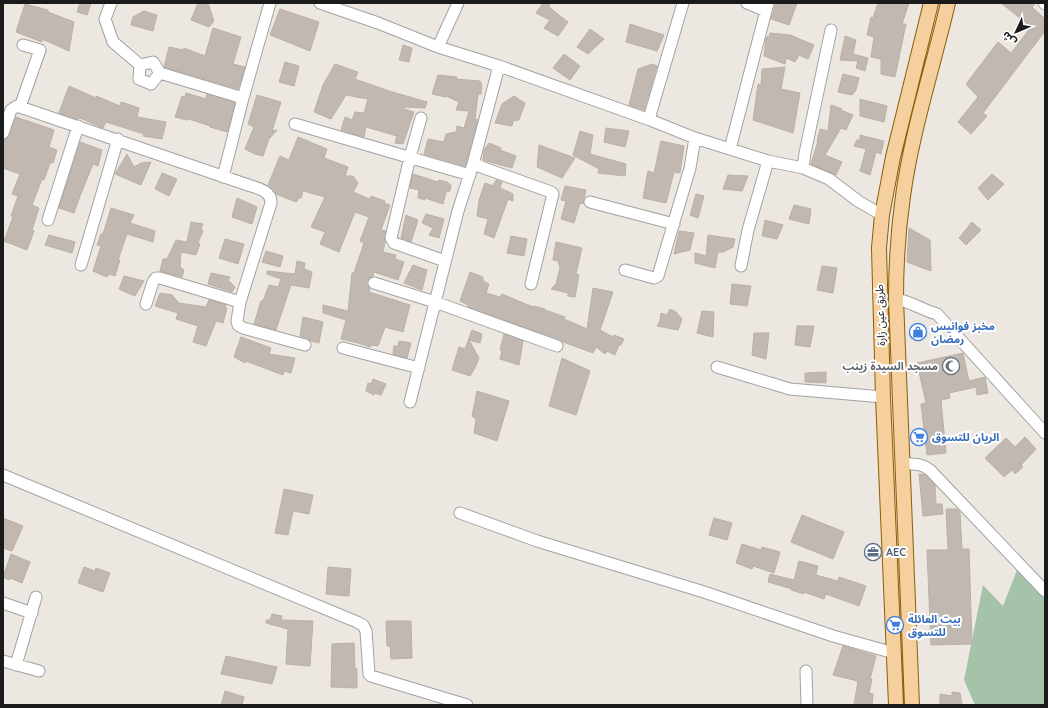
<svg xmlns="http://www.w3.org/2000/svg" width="1048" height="708" font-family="Quicksand,'Noto Sans Arabic',sans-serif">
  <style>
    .cemetery { fill: #a4c3a8 }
    .building { fill: #c0b8b1; stroke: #bdafa5 }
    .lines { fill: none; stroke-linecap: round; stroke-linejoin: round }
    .minor-casing { stroke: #a2a2a2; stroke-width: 13 }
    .major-casing { stroke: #895e09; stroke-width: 16 }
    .minor { stroke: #fff; stroke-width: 11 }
    .major { stroke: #f5cf9d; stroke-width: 14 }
    .labels { text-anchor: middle; stroke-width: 4; stroke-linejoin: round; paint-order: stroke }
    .street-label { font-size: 11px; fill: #1b1b1b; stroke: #fff }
    .shop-label { font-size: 11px; font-weight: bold; fill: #366cbe; stroke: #fff; text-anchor: start }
    .worship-label { font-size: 11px; font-weight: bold; fill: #5b616d; stroke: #fff; text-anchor: end }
    .service-label { font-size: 11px; font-weight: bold; fill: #4e5e75; stroke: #fff; text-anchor: start }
  </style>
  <rect width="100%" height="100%" fill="#ece8e1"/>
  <path class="cemetery" d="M1017,570L1045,597V705H975L964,680L983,585L1003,606Z"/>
  <path class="building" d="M80,3H91L87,15L77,12Z
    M198,3H208L214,21L209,27L191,20Z
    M543,3L550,5L549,7L568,22L558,36L544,28L550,20L536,13Z
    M776,3H797L789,25L771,19Z
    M878,3H909L902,24H906L895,77L881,74V59L871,57L874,37L867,35L871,17L873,18Z
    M1001,3H1036L1032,7L1045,19V31L983,113L987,116L971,134L958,122L978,97L966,84L998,42L1011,53L1031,27Z
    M25,4L48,10V12L74,22L69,51L42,39V42L16,32Z
    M280,9L319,22L310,51L270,35Z
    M144,11L157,15L153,31L131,25L133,17Z
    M630,24L664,35L657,51L626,42Z
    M213,28L241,37L233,64L245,67L238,89L164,67L169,47L183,50L184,48L205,56Z
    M590,29L604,39L588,54L577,47Z
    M770,33L790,35L814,45L808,59L799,55L797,59H796L795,62L786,58L785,64L764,56L766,37H769Z
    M845,36L856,40L853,54L868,58L865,71L856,68L858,61L840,60Z
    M403,45L412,48L409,62L399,60Z
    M564,54L580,66L570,80L553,68Z
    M285,62L299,66L294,86L279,82Z
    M335,64L358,72L355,79L389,91L427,102L425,108L405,107L404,109L414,112L403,144L395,143L397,136L366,127L364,137L341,130L345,117L352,120L355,112L364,113L368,99L351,96L353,92L350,96L346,95L331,119L314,112L323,85Z
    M652,64L657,66L644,110L629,105L638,69Z
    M785,67L781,89L800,93L793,133L753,120L758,84L761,85L762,69Z
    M843,74L859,78L856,90L852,95L838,92Z
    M438,75L457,77L456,79L480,81L482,85L481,94H478L475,119L478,120L465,166L424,154L428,139L444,142L446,134L456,132L457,126L464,128L469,111L456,110L459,102L446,96V97L432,94Z
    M69,86L96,98V96L120,106L121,102L139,108L137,117L166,122L162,139L143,136L144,134L106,122L103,128L80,118L77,119L59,113Z
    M186,93L206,99L207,94L235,103L227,132L210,127V126L189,119L187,120L175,117L182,96L185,97Z
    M257,95L281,102L272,131L277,130L269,139L263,156L255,154L245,149L254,127L248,124Z
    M514,96L525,103L519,120L513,121L512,126L495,123L502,104Z
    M860,99L887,106L884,122L860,116Z
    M831,105L842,109L841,110L853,115L846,130L841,128L825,155L842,162L836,175L811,164L818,141H817L820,129L828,131Z
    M16,117L54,130L49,147L57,150L53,163H50L44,180L42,179L32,205L39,208L32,230L34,231L27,250L4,241L13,217L11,216L18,196L12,194L20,174L3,168V146L5,139L10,135Z
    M606,128L629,131L625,147L604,142Z
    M580,131L593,135L590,154L626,164L625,176L598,173L599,169L573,155Z
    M860,135L884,141L881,154L876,152L870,175L860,171L866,149L854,146L857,140H860Z
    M298,137L327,149L324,158L348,167L345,176H353L358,183L353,192L370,199L371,196L385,201L384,203L390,205L381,230L386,231L384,236L385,242L383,252L396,255L395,259L404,262L398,280L374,272L373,276L370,278L367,281V284L370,289L369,292L410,305L403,332L385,327L378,346L372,345L370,347L358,343L341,339L346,320L323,313V305L348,311L352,273H354L364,243L360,241L369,217L355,212L339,252L320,244L325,232L311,227L325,197L303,191L301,198H299L296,202L276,194L268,185L280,156L289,160Z
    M661,141L684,146L680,173L674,172L666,203L643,198L648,171L654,173Z
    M80,142L102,150L98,166L93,164L80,196L74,213L59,208Z
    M489,143L501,148L500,150L516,156L512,168L483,160L484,150Z
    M539,145L575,158L562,178L537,167Z
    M127,154L134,167L141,163L151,162L141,185L115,174Z
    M162,173L177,179L169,196L155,189Z
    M413,174L438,182L439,180L447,182L451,185L450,191L446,192L443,204L425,198V200L418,198L419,190L410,188Z
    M992,174L1004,184L988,200L978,188Z
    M728,175L748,176L742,191L723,189Z
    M496,180L502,182L500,188L513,194V201L508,199L494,238L484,234L488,219L477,216L479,200L485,183L493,186Z
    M565,186L586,190L583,204L580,203L574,223L561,219L566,201L561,200Z
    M696,194L704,196L698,218L690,215Z
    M237,198L257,207L252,224L232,217Z
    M794,205L811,209L809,224L789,219Z
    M111,208L134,215L130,223L155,231L153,242L127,234L118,260H120L115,276L109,274L107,277L93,271L101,246L97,245L101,234H103Z
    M426,214L444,219L439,238L429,235L433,228L422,223Z
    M406,215L418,220L411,242L401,238Z
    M765,220L783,225L777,239L762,236Z
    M191,222L203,224L201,228L203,231L198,243L200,244L196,255L181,252L180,267L184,270L182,277L160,271L163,259H167L176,240L187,242Z
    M972,222L981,230L966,245L959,238Z
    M909,228L930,240L931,271L907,262Z
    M679,231L694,233L690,250L674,254Z
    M49,235L75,242L72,253L45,245Z
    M708,235L735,239L733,247L723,252H718L715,268L695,263V253L706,256Z
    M511,236L527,239L524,256L507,253Z
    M225,239L244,244L238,264L219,258Z
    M556,242L582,248L576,274L579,275L575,297L568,296V293L551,289L556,284L560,268L558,261L553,260Z
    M266,251L283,256L280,267L262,262Z
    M297,261L305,263L304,269L312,272L309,288L291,285L276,330L254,324L261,301H263L269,285L278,287L281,279L267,274V271L295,274Z
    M413,265L427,270L422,290L404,283Z
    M822,266L837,268L833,293L817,290Z
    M470,272L483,277V281L489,284L486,293L500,297L502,294L533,307L534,306L545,309V310L565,317L564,319L587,329L593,288L613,292L600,330L613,337L614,335L624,339L621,345H619L615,355L607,351L605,354L596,347L593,353L468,307V305L460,301Z
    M211,273L230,277L228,280L235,287L232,292L208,284Z
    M124,276L144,281L135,296L119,289Z
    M732,284L751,286L747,306L730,304Z
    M160,293L172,295L179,303L206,307L209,300L226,305L225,308H227L223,323L216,321L206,346L193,342L198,326L176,319L178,313L155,306Z
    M670,309L676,312L682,319L678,330L657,326L660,321L661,313L667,315Z
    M702,311L714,312L713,337L697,333Z
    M303,317L323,322L319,343L311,341L307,338L300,336Z
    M797,326H814L810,347L795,345Z
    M472,330L482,334L480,343L469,340L479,358L475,368L470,376L452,370L459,347L465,349Z
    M754,333H769L766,359L752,355Z
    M504,334L523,341L519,365L500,359L502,351L500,350Z
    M241,337L271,348L269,354L295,358L291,373L284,371L283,375L246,361L245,363L234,357Z
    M399,341L411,343L407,358L393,354L394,346H398Z
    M963,353L969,381L985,377L988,393L977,395L976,387L949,393L950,398L941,400L946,453L927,455L921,404L926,403L917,363Z
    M562,358L590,371L576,415L549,406Z
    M826,372V383L805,382V373Z
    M373,379L386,384L381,395L374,393V395L366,391L368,383L371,384Z
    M477,391L509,401L497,441L474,433L476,419L472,416Z
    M1025,437L1036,449L1021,465L1023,467L1015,474L1012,470L1004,477L985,458L1006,438L1015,447Z
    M919,474L925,475L935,485L936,504H942L943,514L923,516Z
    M284,489L313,495L309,514L293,511L288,535L275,533Z
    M946,509H957L960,512L962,549H969L972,644L931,645L927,550H948Z
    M802,515L844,532L833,559L791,542Z
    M3,518L23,526L12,551L3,548Z
    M714,518L732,523L727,540L709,535Z
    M742,544L761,550L762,547L780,552L774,573L753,566L752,569L736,563Z
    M11,554L30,562L22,583L10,578L9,580L3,577Z
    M799,561L818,566L816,575L838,581L839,577L866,586L859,606L826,594L824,599L804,592V594L791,590L792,589L768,582L770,574L794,580Z
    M84,567L95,571L96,568L110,573L103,592L78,583Z
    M328,567L351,569L349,596L326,594Z
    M272,614L282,616L281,620L313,621L310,666L286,664L288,629L266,623V620H270Z
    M386,621H411L412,658L391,659L390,646H387Z
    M354,643L355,669H357V688L331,687L332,644Z
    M843,646L876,656L870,679H872L869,693L873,694L872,705H854L858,681L833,675Z
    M226,656L277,667L272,684L221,674Z
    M225,691L244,697L242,705H221Z
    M952,692L960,693L962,705H940V694L952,696Z"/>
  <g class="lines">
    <g class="minor-casing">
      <path id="minor" d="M111,3L105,19L113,42L140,65
        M320,3L378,23L438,47L499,66L650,120L695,138L768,161L803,168L829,179L858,201L882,215
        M747,3L766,11
        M1044,3L1045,4
        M438,47L458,3
        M153,62L160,73L151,84L139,79L140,65Z
        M160,73L243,98
        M20,107L40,50L23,45
        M421,118L410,157L391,238L394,243L445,261
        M650,120L651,112L683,3
        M295,124L470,175
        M3,133L11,110L17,106L20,107L248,185C257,188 272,191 271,203L240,302L237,321L238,325L243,328L305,345
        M730,149L768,3
        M473,164L551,192L553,194L531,284
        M803,168L805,153L831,30
        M223,177L243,98L270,3
        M590,202L674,224
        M48,220L78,126
        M81,265L118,139
        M741,266L748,230L768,161
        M625,270L654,278L658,276L690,168L695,138
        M374,283L435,302L557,346
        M896,299C912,302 922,310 937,314L1045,433
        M146,304L153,282L156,278H160L240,302
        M343,348L419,368
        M717,367L790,389L883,397
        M410,402L458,211L473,164L499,66
        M903,463C914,465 919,462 930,470L1045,591
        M3,475L357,622L363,625L366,631L369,674L371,676L467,705
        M460,513L537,541L704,592L833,636L894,653
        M3,603L32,613
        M3,661L39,671
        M16,665L36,597
        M806,671L807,705"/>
    </g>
    <g class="major-casing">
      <path id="major" d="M896,705L883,397L879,248L882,215L893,157L931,3
        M912,705L896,299C896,265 898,231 903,196C912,131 933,67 948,3"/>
    </g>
    <use href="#minor" class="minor"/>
    <use href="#major" class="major"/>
  </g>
  <defs>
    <g id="shop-ring" transform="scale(0.9)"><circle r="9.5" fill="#fff" stroke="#3f7fe0" stroke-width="1.5"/><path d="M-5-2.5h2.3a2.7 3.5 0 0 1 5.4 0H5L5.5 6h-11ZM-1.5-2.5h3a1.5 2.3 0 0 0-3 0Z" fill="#3f7fe0"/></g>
    <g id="mosque-ring" transform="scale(0.9)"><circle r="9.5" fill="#fff" stroke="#6b7280" stroke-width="1.5"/><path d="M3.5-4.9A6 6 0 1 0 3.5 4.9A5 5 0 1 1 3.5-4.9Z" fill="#6b7280"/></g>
    <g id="supermarket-ring" transform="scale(0.9)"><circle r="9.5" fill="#fff" stroke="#3f7fe0" stroke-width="1.5"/><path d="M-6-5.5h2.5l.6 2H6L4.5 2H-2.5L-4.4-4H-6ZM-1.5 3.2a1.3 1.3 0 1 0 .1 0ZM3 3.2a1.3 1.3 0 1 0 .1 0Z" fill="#3f7fe0"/></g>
    <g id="office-ring" transform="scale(0.9)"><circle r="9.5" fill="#fff" stroke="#5c6f8a" stroke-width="1.5"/><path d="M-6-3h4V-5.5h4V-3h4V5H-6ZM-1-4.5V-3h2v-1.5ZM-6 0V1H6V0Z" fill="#5c6f8a"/></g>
  </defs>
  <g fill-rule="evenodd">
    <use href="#shop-ring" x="918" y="332"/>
    <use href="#mosque-ring" x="951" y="366"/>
    <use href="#supermarket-ring" x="919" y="437"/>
    <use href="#office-ring" x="873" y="552"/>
    <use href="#supermarket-ring" x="895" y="625"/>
  </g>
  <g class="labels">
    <g class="street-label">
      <text transform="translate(880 315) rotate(-92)" y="4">طريق عين زارة</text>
    </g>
    <g class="shop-label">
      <text x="931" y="330">مخبز فوانيس<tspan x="931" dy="13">رمضان</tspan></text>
      <text x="932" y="441">الريان للتسوق</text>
      <text x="908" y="623">بيت العائلة<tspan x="908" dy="13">للتسوق</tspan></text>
    </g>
    <g class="worship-label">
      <text x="938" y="370">مسجد السيدة زينب</text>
    </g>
    <g class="service-label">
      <text x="886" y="556">AEC</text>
    </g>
  </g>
  <rect width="1048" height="708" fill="none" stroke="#1b1b1b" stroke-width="8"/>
  <g transform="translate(1016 32) rotate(226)" stroke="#ffffff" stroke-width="3" paint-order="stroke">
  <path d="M0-3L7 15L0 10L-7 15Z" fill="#1b1b1b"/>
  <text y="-6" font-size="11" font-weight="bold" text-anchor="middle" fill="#1b1b1b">ش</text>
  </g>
</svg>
